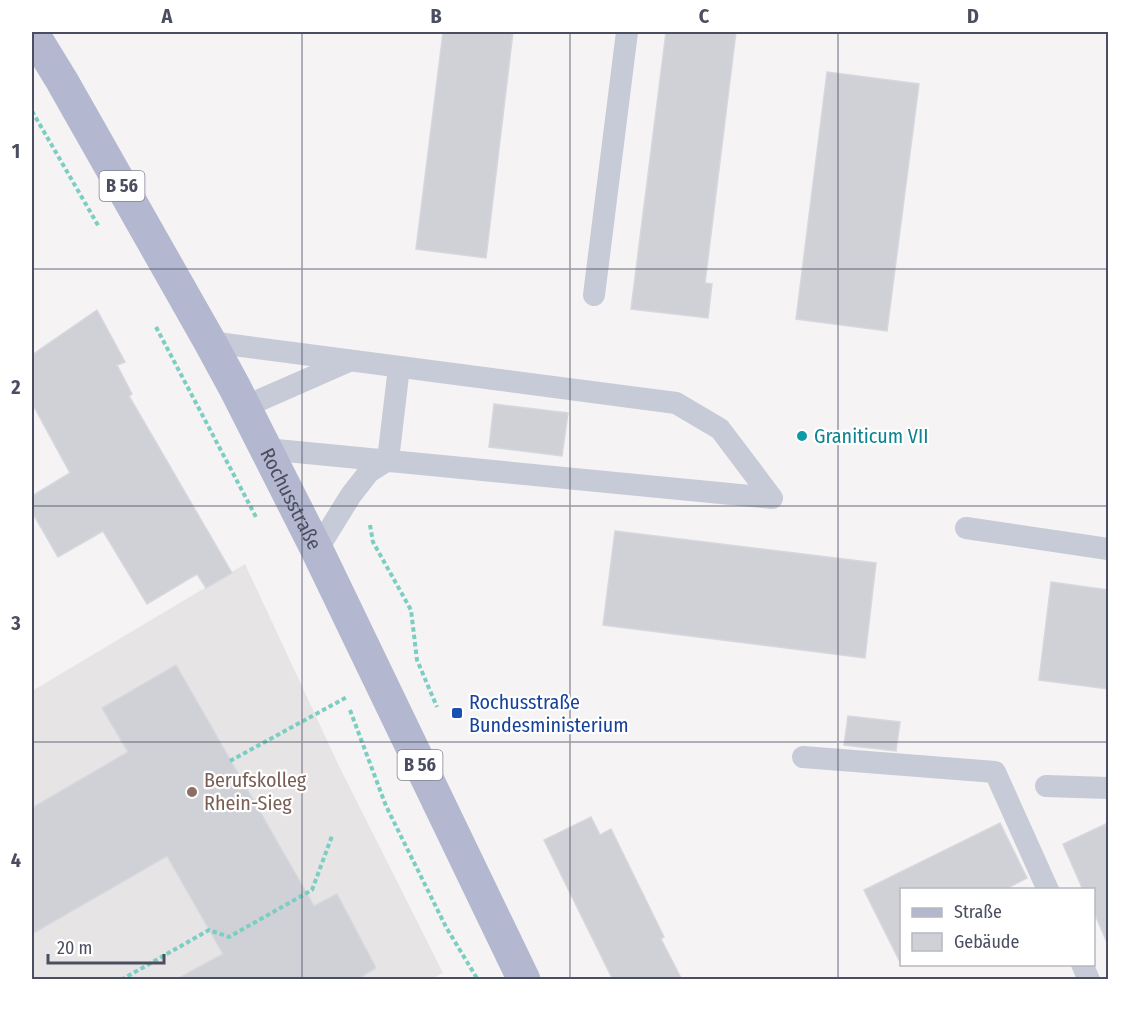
<svg xmlns="http://www.w3.org/2000/svg" width="1140" height="1011" font-family="'Fira Sans Condensed',sans-serif">
  <style>
    .education { fill: #e6e4e5 }
    .building { fill: #cfd1d7; stroke: #d7d7de; stroke-width: 1.5 }
    .lines { fill: none; stroke-linecap: round; stroke-linejoin: round }
    .path { stroke: #7bcec1; stroke-width: 4; stroke-dasharray: 4.5 3; stroke-linecap: butt }
    .lane { stroke: #c7cad7; stroke-width: 22 }
    .primary { stroke: #b3b8d0; stroke-width: 33 }
    .grid { fill: none; stroke: #4a4e60; stroke-width: 1.5; stroke-opacity: 0.55 }
    .culture-dot { fill: #0f9aa8; stroke: #fff; stroke-width: 2 }
    .transit-dot { fill: #1a4fb4; stroke: #fff; stroke-width: 2 }
    .education-dot { fill: #8d6e63; stroke: #fff; stroke-width: 2 }
    .labels { text-anchor: middle; stroke-width: 4.5; stroke-linejoin: round; paint-order: stroke }
    .shield { fill: #fff; stroke: #808390; stroke-width: 1.5 }
    .shield-label { font-size: 18px; font-weight: bold; fill: #4a4e60 }
    .culture-label { font-size: 20px; fill: #0d838f; stroke: #fff; text-anchor: start }
    .street-label { font-size: 20px; fill: #4a4e60; stroke: #fff }
    .transit-label { font-size: 20px; fill: #164399; stroke: #fff; text-anchor: start }
    .education-label { font-size: 20px; fill: #785e54; stroke: #fff; text-anchor: start }
    .neatline { fill: none; stroke: #4a4e60; stroke-width: 2 }
    .grid-label { font-size: 20px; text-anchor: middle; font-weight: bold; fill: #4a4e60 }
  </style>
  <rect width="100%" height="100%" fill="#f5f3f3"/>
  <path class="education" d="M245,564L339,766L443,973L430,980L32,979V691Z"/>
  <path class="building" d="M443,32H513L486,258L416,249Z
    M666,32H736L705,283L712,284L708,318L631,309Z
    M827,72L919,84L887,331L796,319Z
    M97,310L125,362L117,365L132,394L129,396L232,573L206,588L197,574L147,604L103,531L58,557L32,512V496L70,473L32,403V355Z
    M494,404L568,413L562,456L489,447Z
    M615,531L876,563L865,658L603,625Z
    M1051,582L1108,590V689L1039,680Z
    M176,665L314,906L337,894L376,968L356,980H175L223,954L167,856L32,934V808L128,752L102,708Z
    M848,716L900,722L896,751L844,745Z
    M591,817L600,835L611,829L664,937L661,939L682,980H613L544,840Z
    M1000,823L1027,878L1004,890H902V966L864,890Z
    M1108,823V945L1094,912V890H1083L1063,844Z"/>
  <g class="lines">
    <path class="path" d="M32,111L99,227
      M156,327L256,517
      M370,525L373,542L411,610L417,660L437,707
      M350,710L386,806L446,927L478,980
      M230,761L347,697
      M121,980L209,930L229,937L312,890L332,836"/>
    <path class="lane" d="M594,295L627,32
      M210,342L676,403L720,429L772,498
      M244,407L349,361
      M266,449L772,498
      M966,528L1108,549
      M317,550L351,495L369,472L388,460L399,367
      M803,757L995,772L1048,890
      M1046,786L1108,788
      M1082,964L1089,980"/>
    <path class="primary" id="s1" d="M32,32L62,81L210,342L235,388L317,550L524,980"/>
  </g>
  <path class="grid" d="M302,32V980M570,32V980M838,32V980M32,269H1108M32,506H1108M32,742H1108"/>
  <circle class="culture-dot" cx="802" cy="436" r="6"/>
  <rect class="transit-dot" x="451" y="707" width="12" height="12" rx="3"/>
  <circle class="education-dot" cx="192" cy="792" r="6"/>
  <g class="labels">
    <g class="shield">
      <rect x="99.5" y="171" width="45" height="30" rx="4.5"/>
      <rect x="397.5" y="750" width="45" height="30" rx="4.5"/>
    </g>
    <g class="shield-label">
      <text x="122" y="192">B 56</text>
      <text x="420" y="771">B 56</text>
    </g>
    <g class="culture-label">
      <text x="814" y="443">Graniticum VII</text>
    </g>
    <g class="street-label">
      <text dy="7" stroke="none"><textPath href="#s1" startOffset="534">Rochusstraße</textPath></text>
    </g>
    <g class="transit-label">
      <text x="469" y="709">Rochusstraße<tspan x="469" dy="23">Bundesministerium</tspan></text>
    </g>
    <g class="education-label">
      <text x="204" y="787">Berufskolleg<tspan x="204" dy="23">Rhein-Sieg</tspan></text>
    </g>
  </g>
  <rect width="1140" height="1011" fill="none" stroke="#ffffff" stroke-width="66"/>
  <rect x="900" y="888" width="195" height="78" fill="#ffffff" stroke="#b7b8bf" stroke-width="1.5"/>
  <rect x="912" y="908" width="30" height="9" fill="#b3b8d0" stroke="#b7b8bf" stroke-width="1.5"/>
  <text x="954" y="918" font-size="18" fill="#4a4e60">Straße</text>
  <rect x="912" y="933" width="30" height="18" fill="#cfd1d7" stroke="#b7b8bf" stroke-width="1.5"/>
  <text x="954" y="948" font-size="18" fill="#4a4e60">Gebäude</text>
  <path d="M48 954v9h116v-9" fill="none" stroke="#4a4e60" stroke-width="3"/>
  <text x="57" y="954" font-size="18" fill="#4a4e60" stroke="#ffffff" stroke-width="4.5" paint-order="stroke">20 m</text>
  <rect x="33" y="33" width="1074" height="945" class="neatline"/>
  <g class="grid-label">
    <text x="167" y="23">A</text>
    <text x="436" y="23">B</text>
    <text x="704" y="23">C</text>
    <text x="973" y="23">D</text>
    <text x="16" y="158">1</text>
    <text x="16" y="394">2</text>
    <text x="16" y="630">3</text>
    <text x="16" y="867">4</text>
  </g>
</svg>
